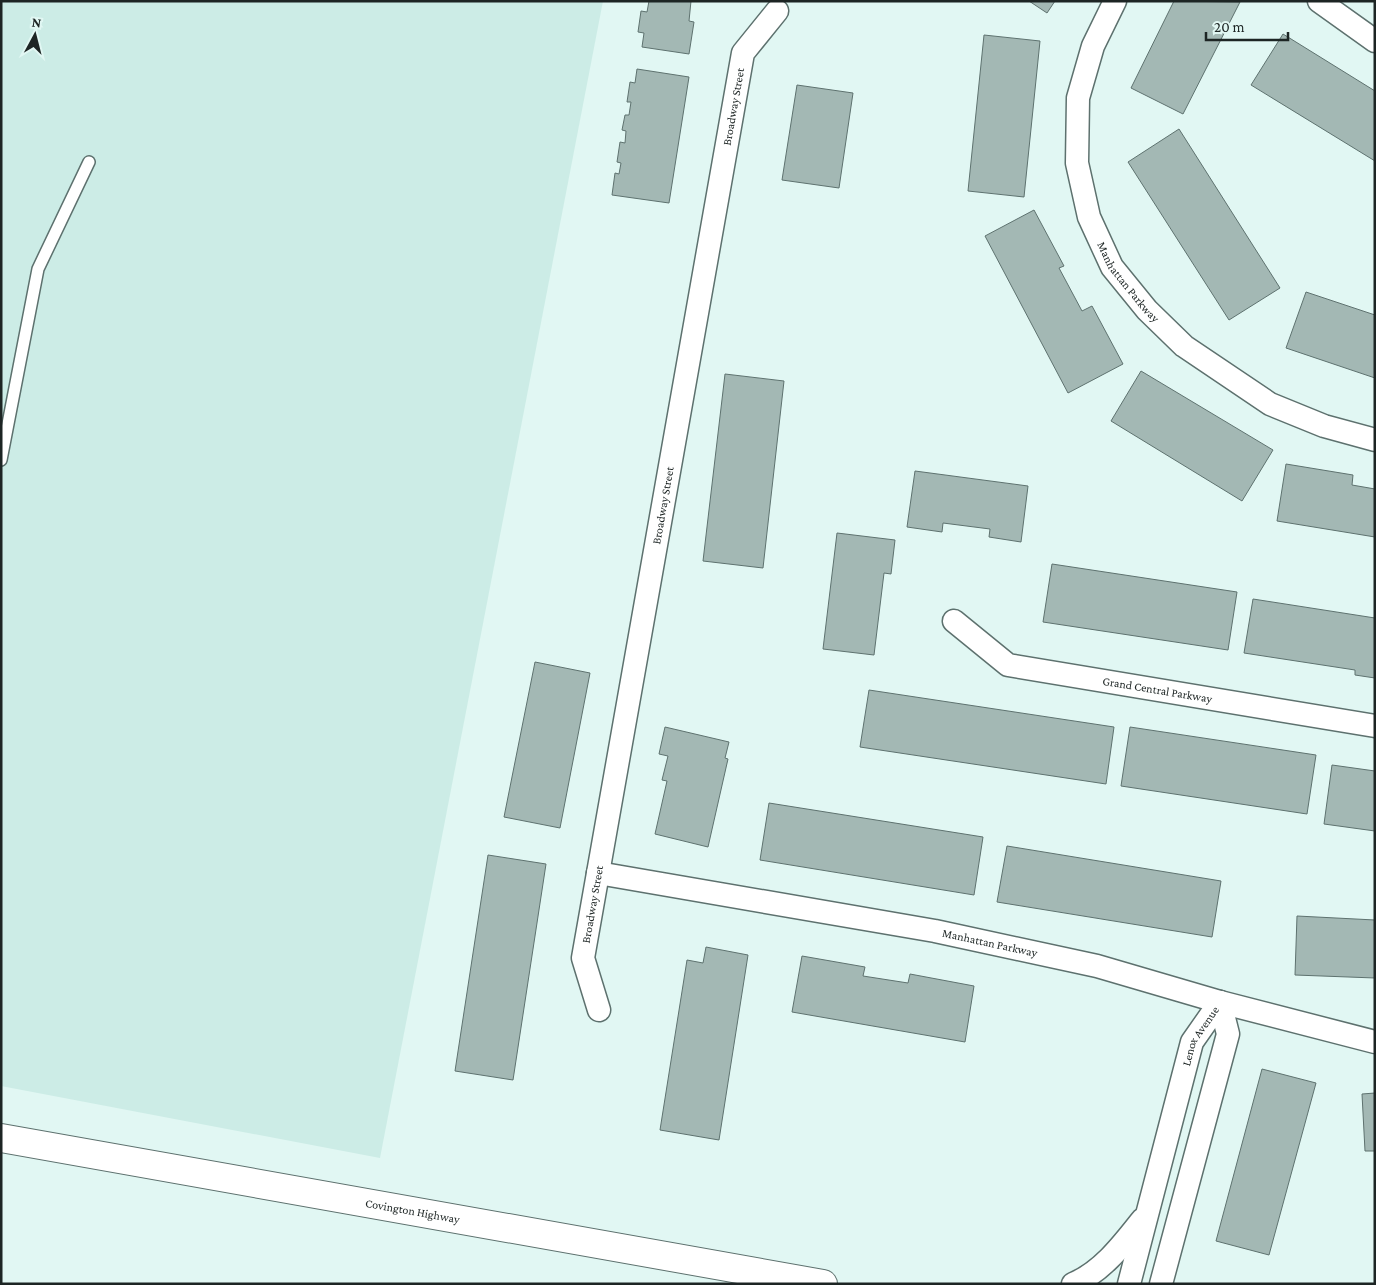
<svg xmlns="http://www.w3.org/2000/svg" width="1376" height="1285" font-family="'Crimson Pro',serif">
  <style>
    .built { fill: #ccece6 }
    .building { fill: #a3b8b4; stroke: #5e726f }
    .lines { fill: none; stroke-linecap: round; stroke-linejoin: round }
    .service-casing { stroke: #5d716e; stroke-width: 14 }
    .minor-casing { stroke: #5d716e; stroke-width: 25 }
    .primary-casing { stroke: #5d716e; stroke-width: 30 }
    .service { stroke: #fff; stroke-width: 11 }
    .minor { stroke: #fff; stroke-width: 22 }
    .primary { stroke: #fff; stroke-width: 28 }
    .labels { text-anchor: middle; stroke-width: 5; stroke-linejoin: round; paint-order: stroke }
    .street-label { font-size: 12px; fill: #1d2524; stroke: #e1f7f3 }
  </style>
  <rect width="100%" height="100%" fill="#e1f7f3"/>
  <path class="built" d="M1,1H603L380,1158L1,1086Z"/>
  <path class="building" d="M649,1H691L689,21L694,22L689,54L642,47L644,33L638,32L641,11L647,12Z
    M1029,1H1055L1047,13Z
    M1174,1L1240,2L1183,114L1131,88Z
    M1283,34L1375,91V161L1251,85Z
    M984,35L1040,41L1024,197L968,191Z
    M637,69L689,77L669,203L612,195L615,173L619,174L621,163L617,162L620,142L625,143L626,131L622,130L625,115H629L631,102H627L630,82L635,83Z
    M797,85L853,93L839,188L782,180Z
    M1179,129L1280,288L1229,320L1128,162Z
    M1034,210L1064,266L1059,268L1082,311L1092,306L1123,364L1068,393L985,236Z
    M1306,292L1375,315V378L1286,348Z
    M1141,371L1273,450L1242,501L1111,421Z
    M725,374L784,381L763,568L703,561Z
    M1286,464L1353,475L1352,485L1375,489V537L1277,521Z
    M915,471L1028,486L1021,542L989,537L990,529L943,523L942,532L907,527Z
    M837,533L895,540L891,574L884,573L874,655L823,649Z
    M1052,564L1237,592L1228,650L1043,622Z
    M1253,599L1375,618V678L1355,675V670L1244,653Z
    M535,662L590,673L560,828L504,817Z
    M869,690L1114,727L1106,784L860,747Z
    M665,727L729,742L725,758L728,759L708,847L655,834L667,781L662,780L668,756L659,754Z
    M1130,727L1316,755L1307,814L1121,786Z
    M1332,765L1375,771V831L1324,824Z
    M769,803L983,837L974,895L760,860Z
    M1007,846L1221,881L1212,937L997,902Z
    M488,855L546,864L513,1080L455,1071Z
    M1297,916L1375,920V978L1295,975Z
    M706,947L748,955L719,1140L660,1130L687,960L703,963Z
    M802,956L865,967L863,976L908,983L910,974L974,986L965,1042L792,1012Z
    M1262,1069L1316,1083L1269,1255L1216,1241Z
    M1375,1093V1151H1365L1362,1094Z"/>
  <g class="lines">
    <g class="service-casing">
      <path id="service" d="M1,460L38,269L89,162"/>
    </g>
    <g class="minor-casing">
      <g id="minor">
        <path id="s1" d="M1115,1L1093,46L1078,98L1077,163L1089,217L1112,267L1147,310L1184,346L1270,404L1324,426L1375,440"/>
        <path d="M1319,1L1375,41"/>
        <path id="s2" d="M954,621L1008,665L1375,726"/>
        <path id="s3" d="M598,873L935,931L1097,966L1220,1002L1375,1042"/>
        <path id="s4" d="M599,1010L583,958L743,53L777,11"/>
        <path d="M1073,1284C1102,1272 1123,1244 1142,1220"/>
        <path id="s5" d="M1129,1284L1192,1042L1220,1002"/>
        <path d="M1161,1284L1228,1034L1220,1002"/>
      </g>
    </g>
    <g class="primary-casing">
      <g id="primary">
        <path id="s6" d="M1,1138L823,1284"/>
      </g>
    </g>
    <use href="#service" class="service"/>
    <use href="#minor" class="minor"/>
    <use href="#primary" class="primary"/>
  </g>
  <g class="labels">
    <g class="street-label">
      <text dy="4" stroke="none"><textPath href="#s4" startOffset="919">Broadway Street</textPath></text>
      <text dy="4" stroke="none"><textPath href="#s1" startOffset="301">Manhattan Parkway</textPath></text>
      <text dy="4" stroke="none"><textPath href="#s4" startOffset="514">Broadway Street</textPath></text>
      <text dy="4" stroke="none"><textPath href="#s2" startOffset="221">Grand Central Parkway</textPath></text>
      <text dy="4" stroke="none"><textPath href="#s4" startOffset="109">Broadway Street</textPath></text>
      <text dy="4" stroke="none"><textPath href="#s3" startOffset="398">Manhattan Parkway</textPath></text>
      <text dy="4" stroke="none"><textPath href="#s5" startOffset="259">Lenox Avenue</textPath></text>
      <text dy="4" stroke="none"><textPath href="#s6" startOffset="418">Covington Highway</textPath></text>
    </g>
  </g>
  <rect width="1376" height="1285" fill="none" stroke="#1d2524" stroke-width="5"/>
  <g transform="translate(35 35) rotate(7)" stroke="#e1f7f3" stroke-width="4" paint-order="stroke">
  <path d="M0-4L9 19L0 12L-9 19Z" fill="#1d2524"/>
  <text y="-8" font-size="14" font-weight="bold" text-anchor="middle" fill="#1d2524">N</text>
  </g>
  <path d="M1206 32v8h82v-8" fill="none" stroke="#1d2524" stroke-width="2.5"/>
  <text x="1214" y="32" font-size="15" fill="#1d2524" stroke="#e1f7f3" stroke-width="4" paint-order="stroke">20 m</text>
</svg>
